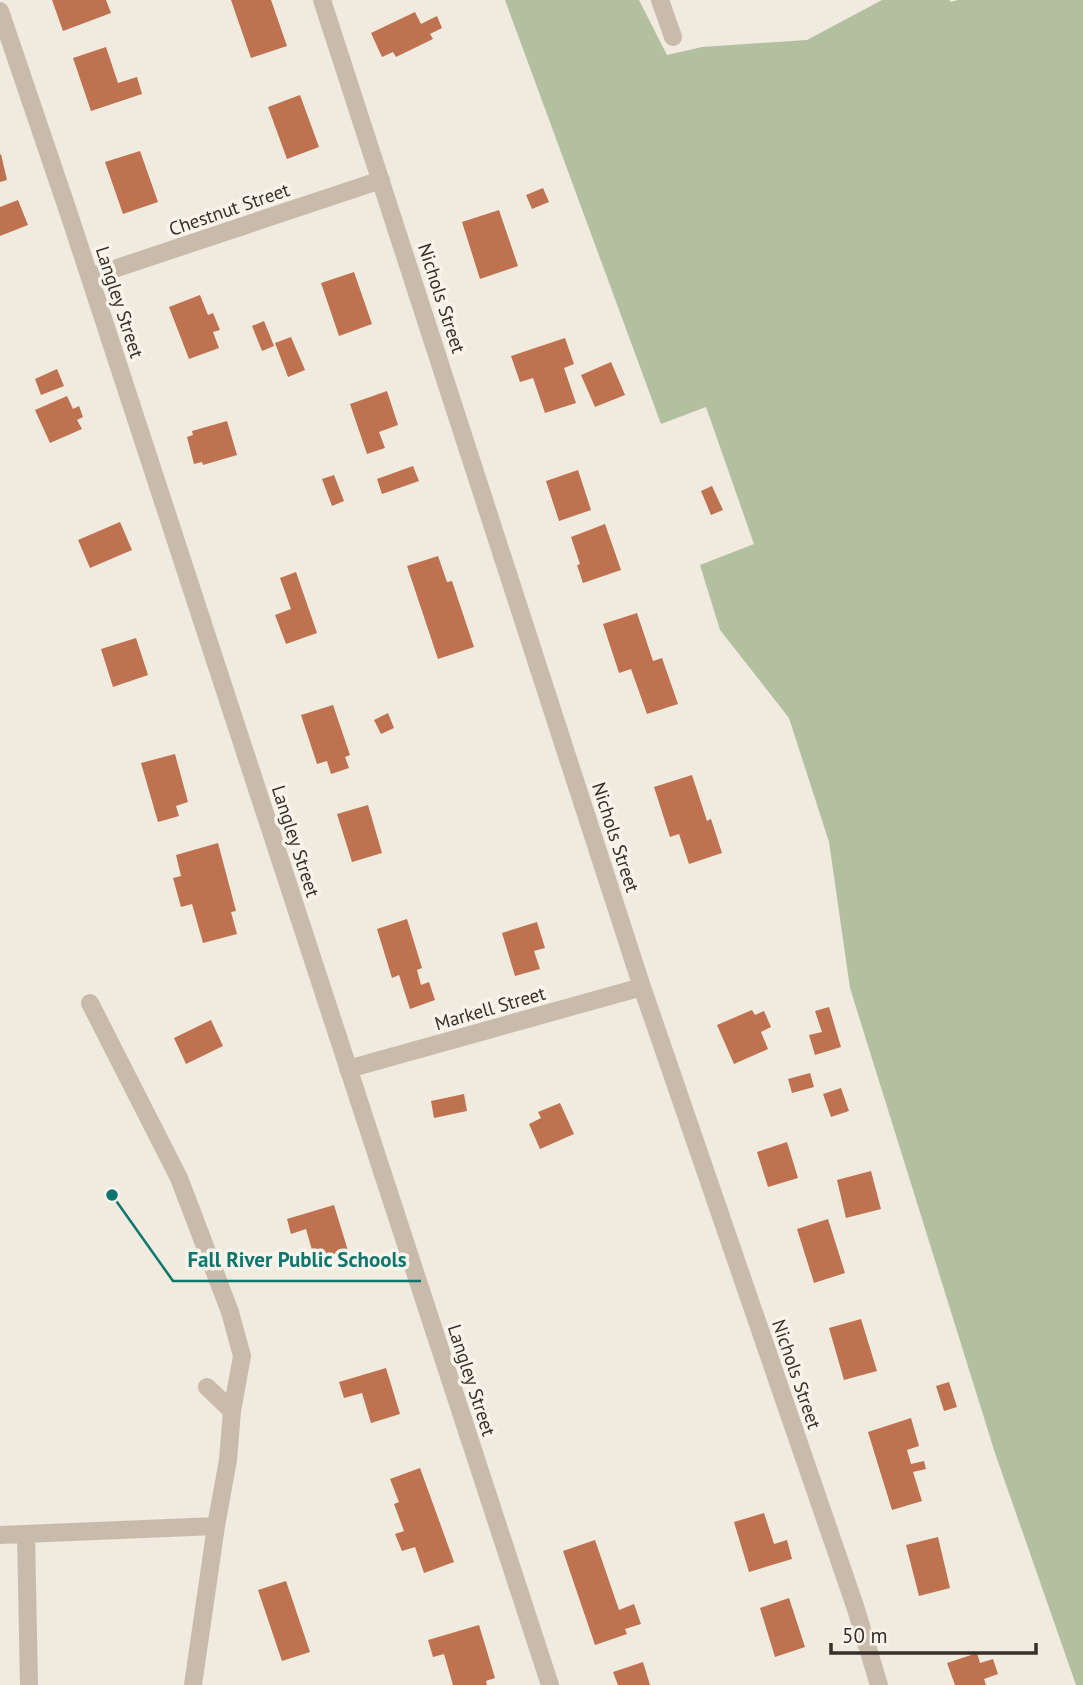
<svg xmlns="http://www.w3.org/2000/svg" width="1083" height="1685" font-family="'PT Sans',sans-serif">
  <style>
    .green { fill: #b3c0a0 }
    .building { fill: #be7250 }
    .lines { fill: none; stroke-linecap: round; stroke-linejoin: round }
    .minor { stroke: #c9bbab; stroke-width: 18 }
    .labels { text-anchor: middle; stroke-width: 7; stroke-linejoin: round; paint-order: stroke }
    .street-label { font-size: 19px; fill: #372f2a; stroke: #f9f4eb }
    .leader { fill: none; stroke: #0f766e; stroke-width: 2.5 }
    .callout-dot { fill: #0f766e; stroke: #f9f4eb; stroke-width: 2.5 }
    .callout-label { font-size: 21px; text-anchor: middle; font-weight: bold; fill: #0f766e; stroke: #f9f4eb; stroke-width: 7; stroke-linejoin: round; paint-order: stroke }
  </style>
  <rect width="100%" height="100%" fill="#f1eadf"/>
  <path class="green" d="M505,0H639L667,55L702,47L807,40L882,0H949L951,2L958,0H1083V1685H1076L995,1453L850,988L829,842L789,718L720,630L700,565L754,544L706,407L661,424Z"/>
  <path class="building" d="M52,0H106L111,13L63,31Z
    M231,0H271L287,46L251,58Z
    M415,12L421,24L437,16L442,28L430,34L433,39L396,57L393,52L382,57L371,33Z
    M106,47L118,83L137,77L142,94L91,111L73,58Z
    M300,95L319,147L287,159L268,107Z
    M140,151L158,202L123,214L105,162Z
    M1,154L7,180L0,182V155Z
    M543,188L549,202L532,209L526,195Z
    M18,200L28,225L0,236V207Z
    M499,210L518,266L480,279L462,222Z
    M354,272L372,324L339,336L321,283Z
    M200,295L208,315L213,313L220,330L213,332L219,348L189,359L169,307Z
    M264,321L274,346L262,351L252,326Z
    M291,337L305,370L288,377L275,343Z
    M565,338L574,364L564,368L576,403L545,413L533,378L520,382L511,356Z
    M611,362L625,395L595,407L581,375Z
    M57,369L64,386L41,395L35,379Z
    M387,391L398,425L379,432L385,448L367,454L350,404Z
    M67,396L73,409L79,406L83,417L77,420L82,429L50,443L35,410Z
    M227,421L237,455L203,465L202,462L194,464L187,437L193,435L192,431Z
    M413,466L419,481L382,494L377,479Z
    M578,470L591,510L559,521L546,481Z
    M334,475L344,501L332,506L322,479Z
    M712,486L723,510L711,515L701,491Z
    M120,522L132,550L90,568L78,540Z
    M605,524L621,570L583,583L577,565L580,564L571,537Z
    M438,556L447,582L452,581L474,647L438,659L407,566Z
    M296,572L317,633L286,644L275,615L291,609L280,578Z
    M637,613L653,661L662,658L678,704L647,714L631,669L619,673L603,624Z
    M136,638L148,675L113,687L101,649Z
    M333,705L350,755L345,757L349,768L331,774L327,761L317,764L301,715Z
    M388,713L394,728L381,734L374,720Z
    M175,754L188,802L176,806L179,816L158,822L141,763Z
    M692,775L707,821L711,819L722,853L689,864L679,834L670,837L654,787Z
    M368,805L382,853L352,862L337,814Z
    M218,843L236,911L231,912L237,934L203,943L192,904L181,907L173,878L181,876L176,855Z
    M407,919L422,968L417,970L421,985L429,982L435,1000L410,1009L399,975L392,978L377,929Z
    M537,922L545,948L534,951L540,969L515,976L502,933Z
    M829,1007L841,1047L815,1055L809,1035L822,1032L815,1011Z
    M752,1010L755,1015L764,1011L771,1027L761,1032L768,1049L734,1064L717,1025Z
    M211,1020L223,1046L186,1064L174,1038Z
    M810,1073L814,1087L792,1093L788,1079Z
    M841,1088L849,1111L831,1117L823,1094Z
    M464,1094L467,1111L434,1118L431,1101Z
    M560,1103L574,1134L540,1149L529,1124L541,1118L538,1112Z
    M787,1142L798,1178L768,1187L757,1152Z
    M871,1171L881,1209L846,1218L837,1180Z
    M334,1205L349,1254L316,1264L306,1229L291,1234L287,1219Z
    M828,1219L845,1273L814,1283L797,1229Z
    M861,1319L877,1371L844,1380L829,1328Z
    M386,1368L400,1414L371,1423L362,1393L344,1398L339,1382Z
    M949,1382L957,1407L944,1411L936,1386Z
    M911,1418L919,1446L907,1450L911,1464L924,1461L926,1469L913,1472L922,1501L892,1510L868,1432Z
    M420,1468L454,1562L424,1573L415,1547L402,1551L395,1534L404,1531L394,1504L399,1502L390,1479Z
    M764,1513L774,1544L787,1540L792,1559L749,1572L734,1522Z
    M938,1537L950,1588L919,1596L906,1545Z
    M595,1540L619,1610L634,1604L641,1624L625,1629L627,1634L595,1645L563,1551Z
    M286,1581L310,1652L282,1661L258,1590Z
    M789,1598L805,1647L775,1657L760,1608Z
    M479,1625L495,1678L486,1681L487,1685H453L444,1654L433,1657L428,1640Z
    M977,1653L980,1663L993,1659L998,1674L984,1679L986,1685H955L947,1663Z
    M643,1662L650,1685H618L613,1672Z"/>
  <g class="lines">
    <path class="minor" d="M322,0L642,987L855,1606L879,1685
      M660,0L673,37
      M0,11L68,211L550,1685
      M90,277L381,180
      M90,1003L179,1178L230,1312L242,1356L232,1411
      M348,1069L642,987
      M207,1387L232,1411L228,1460L216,1526
      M26,1534L29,1685
      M0,1535L216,1526L193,1685"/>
  </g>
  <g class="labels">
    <g class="street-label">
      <text transform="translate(229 209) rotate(-19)" y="7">Chestnut Street</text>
      <text transform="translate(442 298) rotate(72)" y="7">Nichols Street</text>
      <text transform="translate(120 302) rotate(72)" y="7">Langley Street</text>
      <text transform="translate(616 837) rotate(72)" y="7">Nichols Street</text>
      <text transform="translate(296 841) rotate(72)" y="7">Langley Street</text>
      <text transform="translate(490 1008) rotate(-16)" y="7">Markell Street</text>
      <text transform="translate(797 1374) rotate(71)" y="7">Nichols Street</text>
      <text transform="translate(472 1380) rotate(72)" y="7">Langley Street</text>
    </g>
  </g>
  <path class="leader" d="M112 1195L173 1281H421"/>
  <circle class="callout-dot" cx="112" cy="1195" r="7"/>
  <g class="callout-label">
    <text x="297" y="1267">Fall River Public Schools</text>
  </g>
  <path d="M831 1643v10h205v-10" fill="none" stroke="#372f2a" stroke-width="3.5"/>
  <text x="842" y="1643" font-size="21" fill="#372f2a" stroke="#f9f4eb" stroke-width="5" paint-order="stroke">50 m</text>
</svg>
